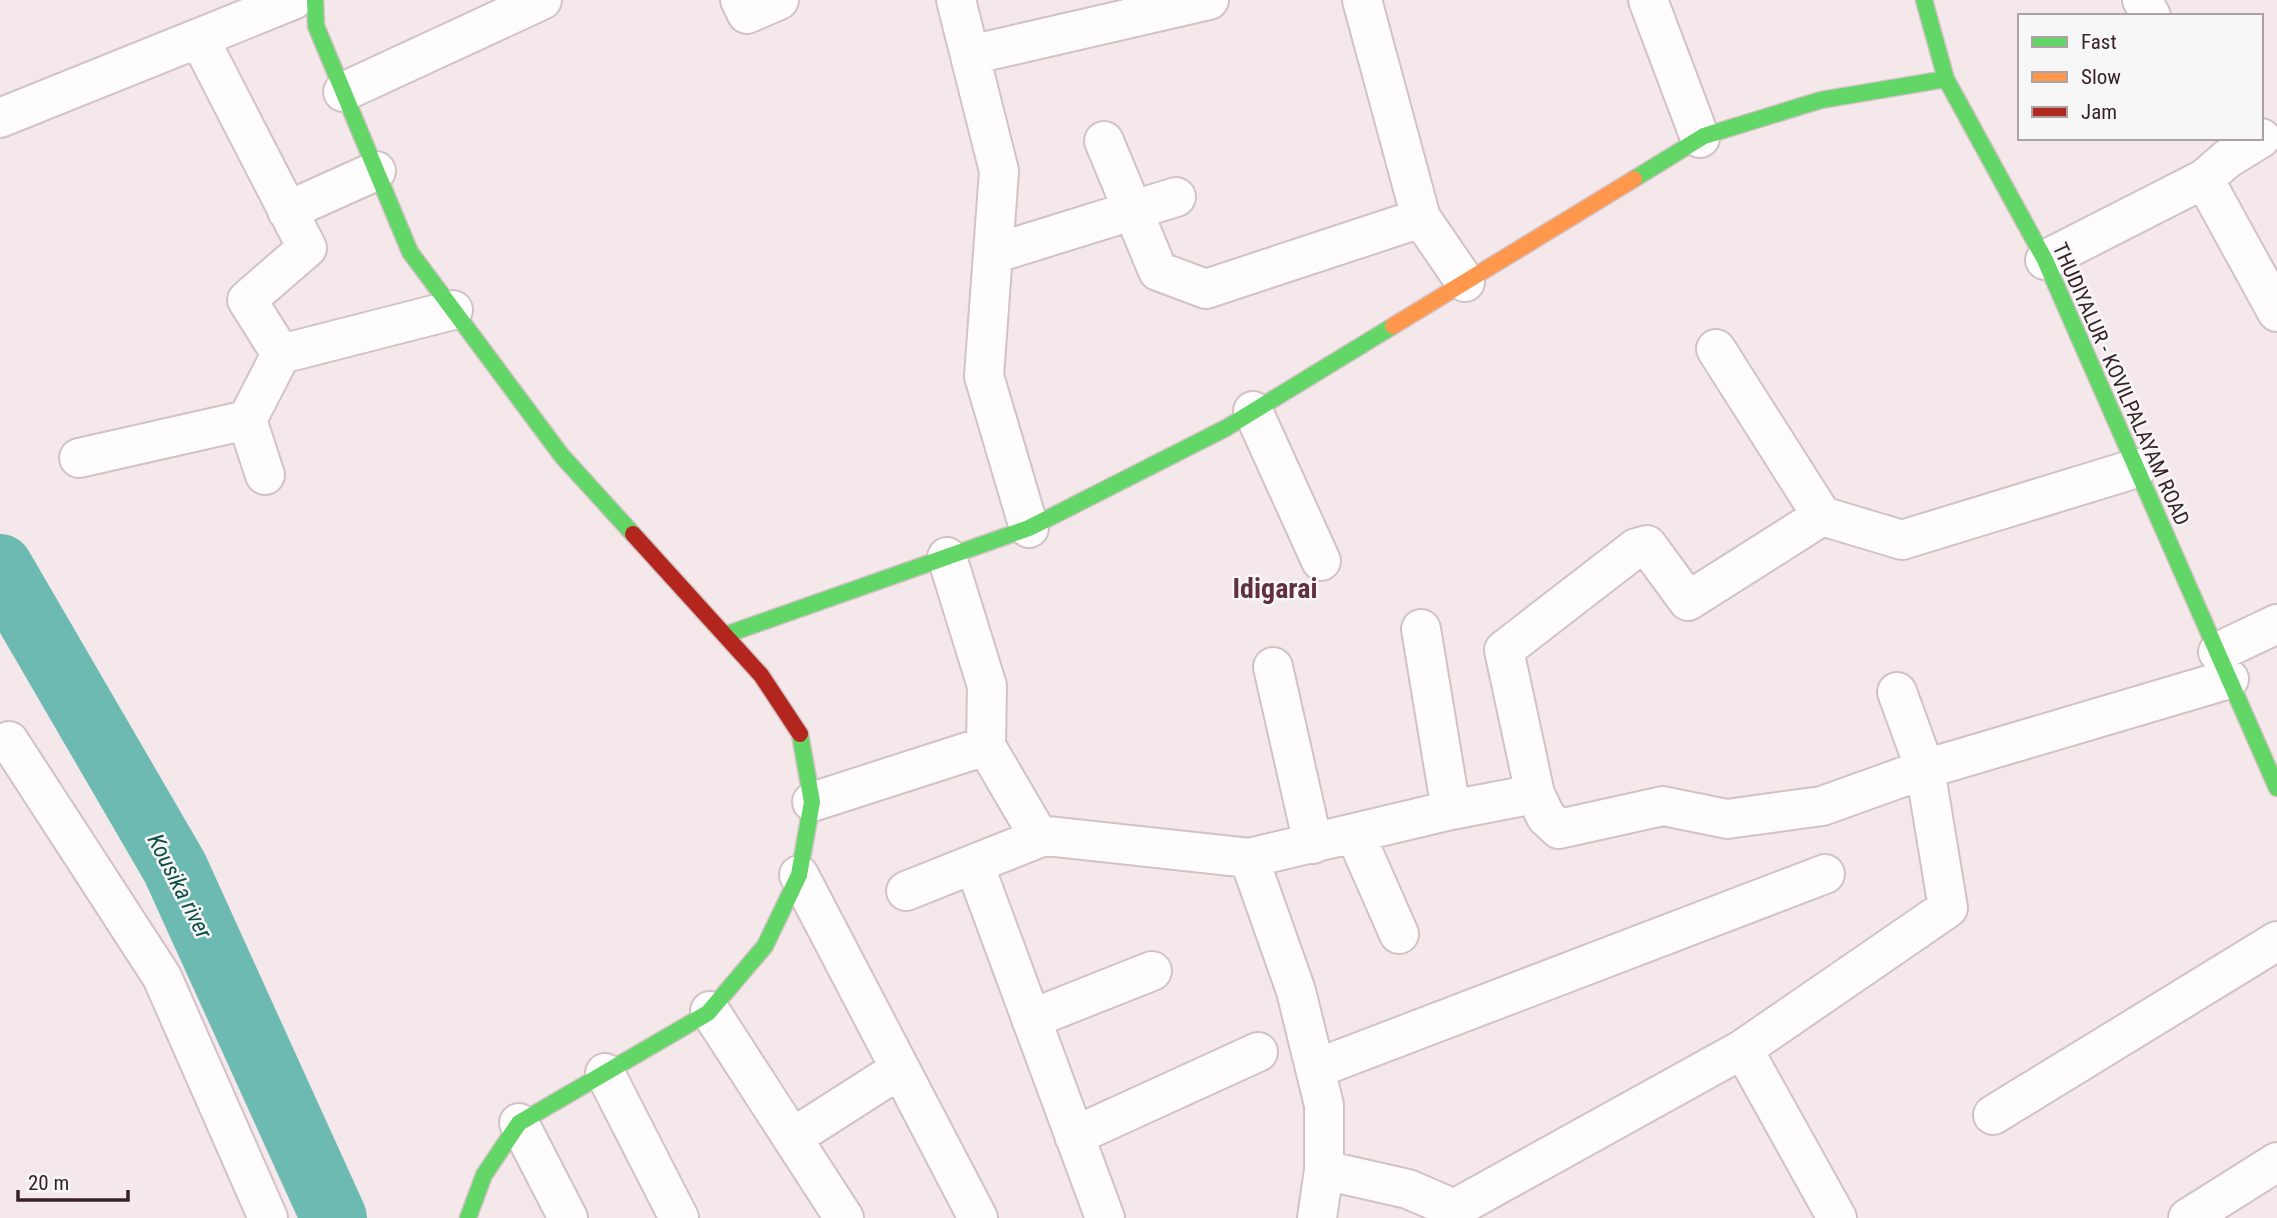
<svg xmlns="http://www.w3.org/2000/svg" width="2277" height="1218" font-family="'Roboto Condensed',sans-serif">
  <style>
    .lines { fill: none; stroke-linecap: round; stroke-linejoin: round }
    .river { stroke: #6dbab2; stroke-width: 66 }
    .street-casing { stroke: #d2c2c5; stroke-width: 42 }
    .fast-casing { stroke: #d2c2c5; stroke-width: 19 }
    .slow-casing { stroke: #d2c2c5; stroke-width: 19 }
    .jam-casing { stroke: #d2c2c5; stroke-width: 19 }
    .street { stroke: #fefcfc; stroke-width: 38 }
    .fast { stroke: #63d668; stroke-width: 16 }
    .slow { stroke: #ff974d; stroke-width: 16 }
    .jam { stroke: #b3261e; stroke-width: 16 }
    .labels { text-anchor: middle; stroke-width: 5; stroke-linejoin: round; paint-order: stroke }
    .street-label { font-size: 21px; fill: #382227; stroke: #f7f7f7 }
    .water-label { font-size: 23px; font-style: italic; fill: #0d4f48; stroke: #f7f7f7 }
    .district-label { font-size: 28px; font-weight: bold; fill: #60313d; stroke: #f7f7f7 }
  </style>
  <rect width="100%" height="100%" fill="#f5e8ea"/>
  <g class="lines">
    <path class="river" d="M0,567L175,868L334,1218"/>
    <g class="street-casing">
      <path id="street" d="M740,0L747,14L779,0
        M956,0L999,171L984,376L1029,528
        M1362,0L1421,218L1465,282
        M1648,0L1700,138
        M2142,0L2151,16
        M199,38L307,248L247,300L281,354
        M970,55L1209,0
        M343,92L542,0
        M0,118L293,0
        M1104,141L1158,271L1206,289L1421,218
        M2204,179L2227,159L2261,138
        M287,211L376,171
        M993,254L1176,197
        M2045,260L2204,179L2277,312
        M1716,349L1822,516L1902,540L2137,468
        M1253,411L1321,561
        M247,420L265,475
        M79,458L247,420L281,354L453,310
        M947,557L987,686L986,746
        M1421,629L1451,810
        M2218,652L2277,624
        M1273,667L1313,844
        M9,741L162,977L268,1218
        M1535,794L1546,817L1559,829L1663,806L1727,819L1822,806L1925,769L2229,679
        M812,802L986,746L1038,835L1249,858L1296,991L1324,1105V1170L1317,1218
        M1355,834L1399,934
        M1249,858L1451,810L1535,794L1504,650L1636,548L1647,545L1688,601L1822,516
        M974,864L1105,1218
        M799,875L978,1218
        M906,891L1044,836
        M710,1011L844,1218
        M1031,1019L1152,971
        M1743,1049L1948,908L1925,769L1897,692
        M1315,1069L1825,874
        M605,1073L679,1218
        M1993,1115L2277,941
        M519,1123L568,1218
        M1074,1136L1258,1052
        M792,1138L900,1069
        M1324,1170L1408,1189L1454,1209
        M1458,1218L1454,1209L1743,1049L1837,1218
        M2188,1218L2277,1162"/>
    </g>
    <g class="fast-casing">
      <path id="fast" d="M315,0L316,26L410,252L562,456L633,534
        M1924,0L1946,79L2045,260L2277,788
        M1634,179L1704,136L1821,100L1946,79
        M725,635L1029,528L1226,428L1393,326
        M468,1218L484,1175L519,1123L708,1013L765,946L799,875L812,802L800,734"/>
    </g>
    <g class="slow-casing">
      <path id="slow" d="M1393,326L1634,179"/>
    </g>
    <g class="jam-casing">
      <path id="jam" d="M633,534L761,675L800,734"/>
    </g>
    <use href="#street" class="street"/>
    <use href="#fast" class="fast"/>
    <use href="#slow" class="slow"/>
    <use href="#jam" class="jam"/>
  </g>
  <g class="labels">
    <g class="street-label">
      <text transform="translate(2121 384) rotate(66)" y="7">THUDIYALUR - KOVILPALAYAM ROAD</text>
    </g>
    <g class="water-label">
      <text transform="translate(180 886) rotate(63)" y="8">Kousika river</text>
    </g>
    <g class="district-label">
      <text x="1275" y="598">Idigarai</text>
    </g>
  </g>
  <rect x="2018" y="14" width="245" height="126" fill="#f7f7f7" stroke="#aba2a4" stroke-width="2"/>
  <rect x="2032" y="37" width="35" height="10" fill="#63d668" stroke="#aba2a4" stroke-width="2"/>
  <text x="2081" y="49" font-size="21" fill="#382227">Fast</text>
  <rect x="2032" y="72" width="35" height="10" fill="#ff974d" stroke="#aba2a4" stroke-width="2"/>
  <text x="2081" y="84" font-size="21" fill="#382227">Slow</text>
  <rect x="2032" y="107" width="35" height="10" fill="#b3261e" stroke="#aba2a4" stroke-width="2"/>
  <text x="2081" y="119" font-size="21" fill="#382227">Jam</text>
  <path d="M18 1190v10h110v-10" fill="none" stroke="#382227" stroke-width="3.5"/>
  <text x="28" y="1190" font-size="21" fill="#382227" stroke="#f7f7f7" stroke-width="5" paint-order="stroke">20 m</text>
</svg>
